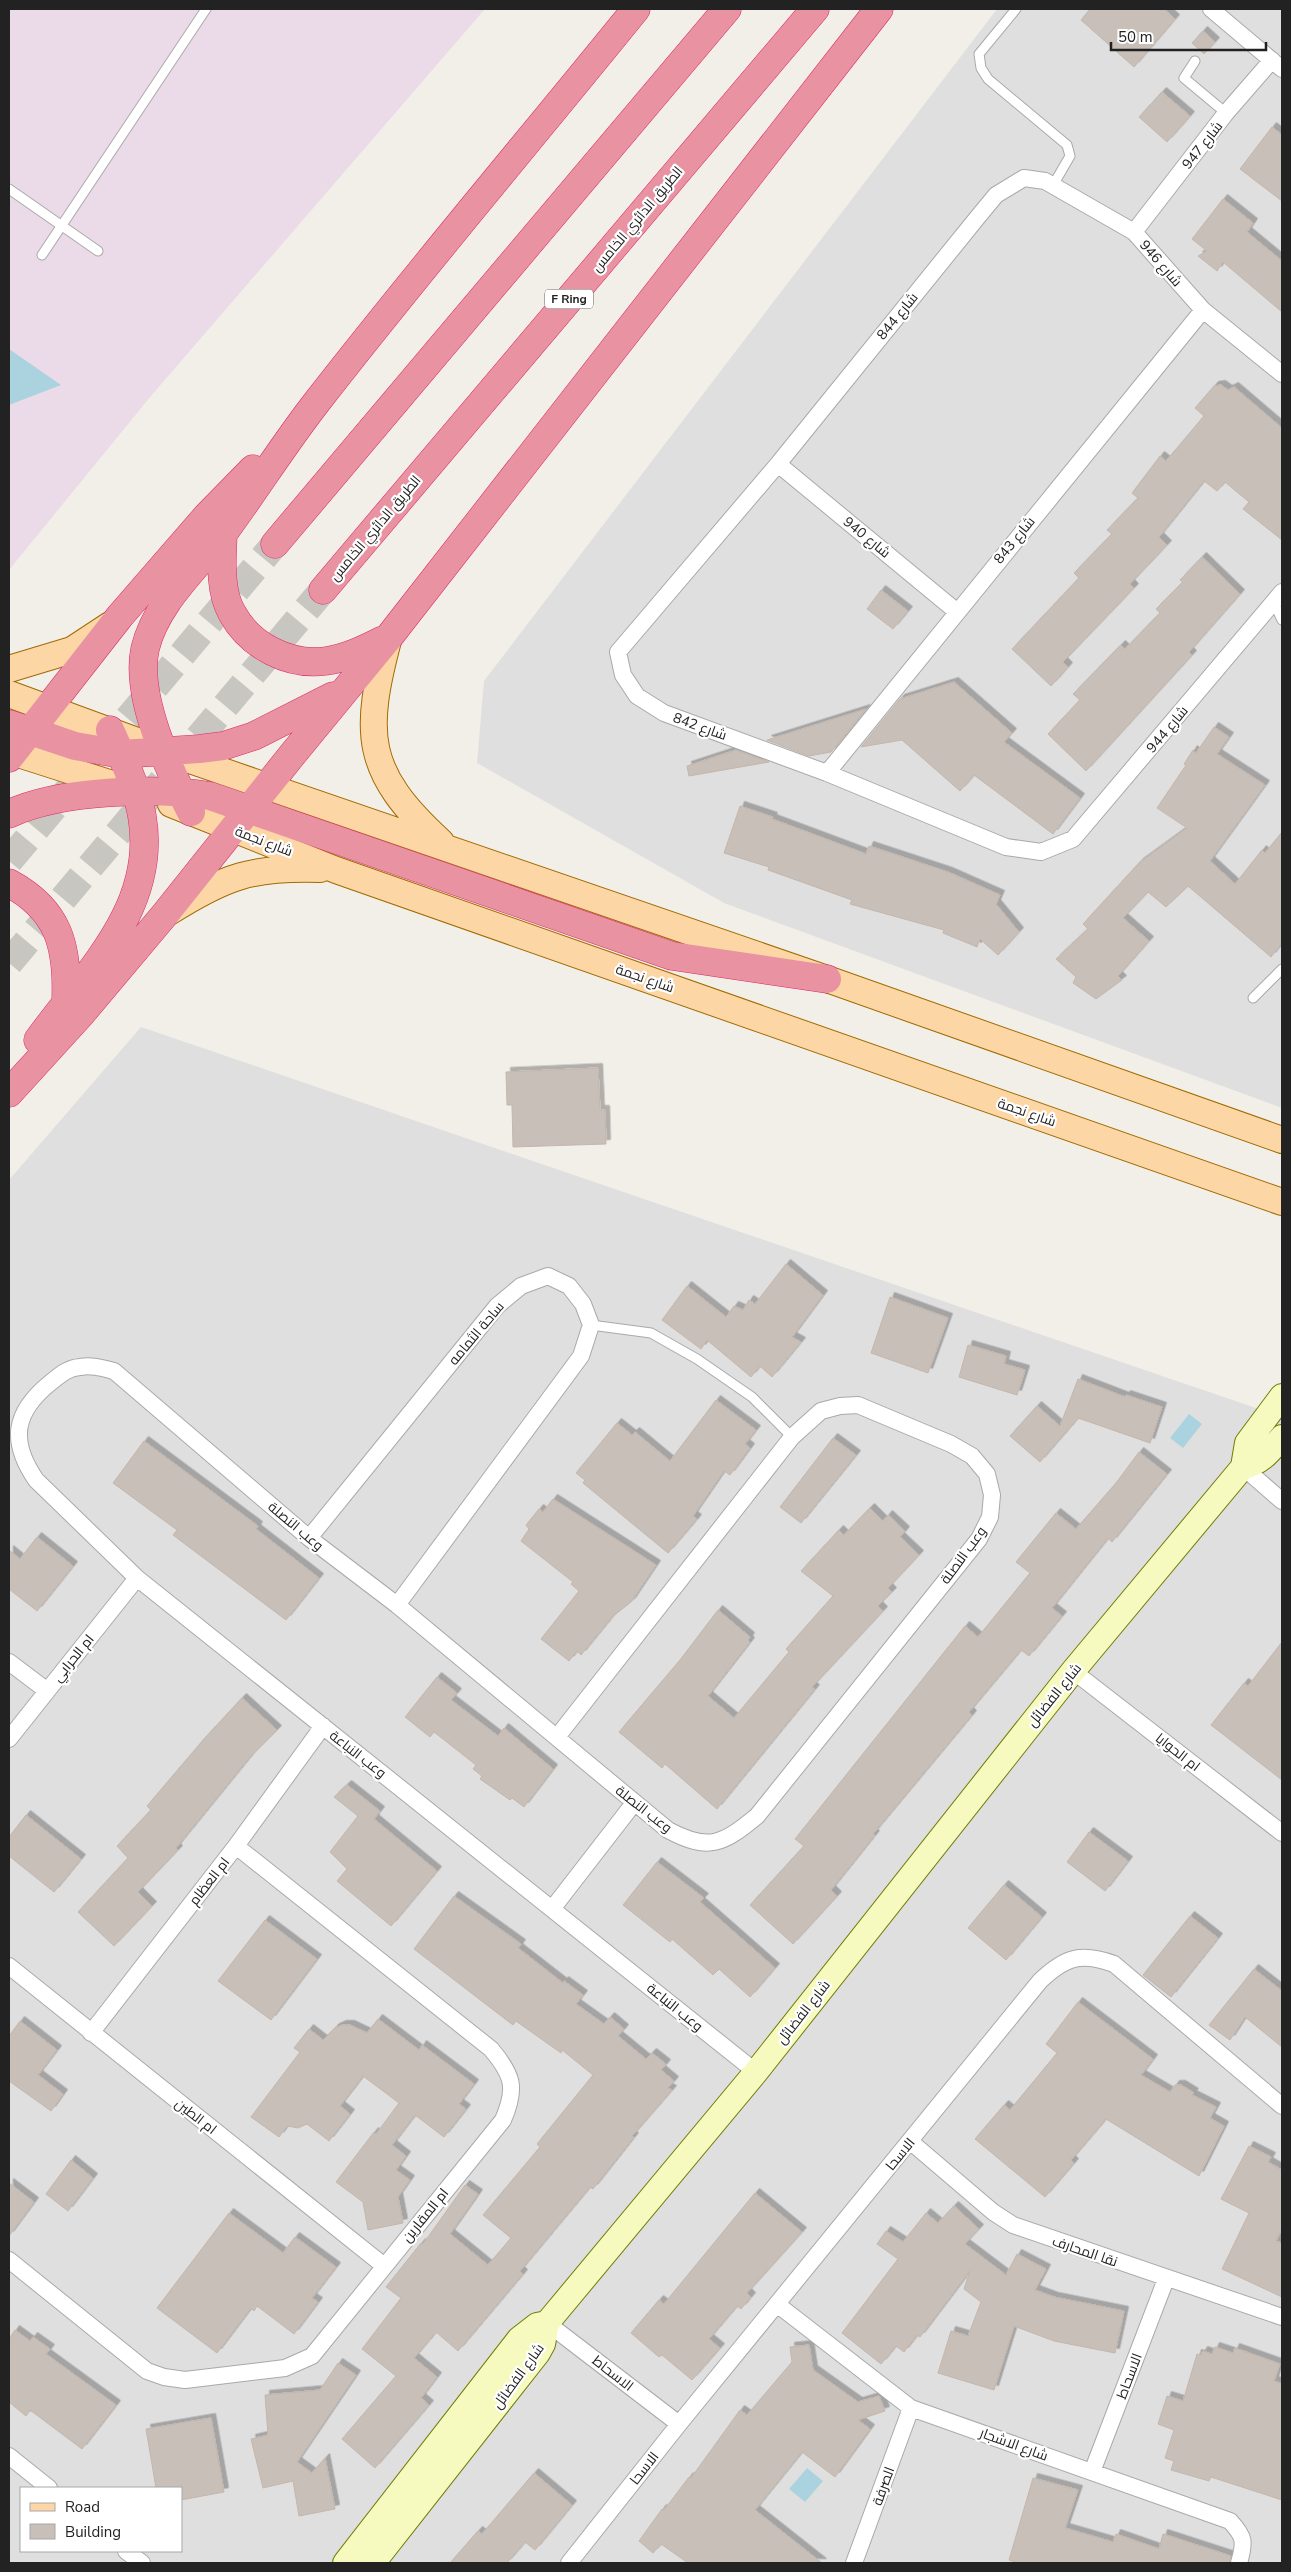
<svg xmlns="http://www.w3.org/2000/svg" width="1291" height="2572" font-family="'Nunito Sans',Cairo,sans-serif">
  <style>
    .residential { fill: #e0dfdf; fill-rule: evenodd }
    .industrial { fill: #ebdbe8 }
    .water { fill: #aad3df }
    .building { fill: #c7bfb8; stroke: #c4b6ab; filter: url(#shadow) }
    .lines { fill: none; stroke-linecap: round; stroke-linejoin: round }
    .highway-tunnel { stroke: #c8c6c1; stroke-width: 28; stroke-dasharray: 28 14; stroke-linecap: butt }
    .lane-casing { stroke: #a9a9a9; stroke-width: 11 }
    .street-casing { stroke: #a9a9a9; stroke-width: 18 }
    .secondary-casing { stroke: #707d05; stroke-width: 26 }
    .primary-casing { stroke: #a06b00; stroke-width: 28 }
    .highway-casing { stroke: #dc2a67; stroke-width: 29 }
    .lane { stroke: #fff; stroke-width: 9 }
    .street { stroke: #fff; stroke-width: 16 }
    .secondary { stroke: #f7fabf; stroke-width: 24 }
    .primary { stroke: #fcd6a4; stroke-width: 26 }
    .highway { stroke: #e892a2; stroke-width: 28 }
    .labels { text-anchor: middle; stroke-width: 4.5; stroke-linejoin: round; paint-order: stroke }
    .shield { fill: #fff; stroke: #646464; stroke-width: 1 }
    .shield-label { font-size: 12px; font-weight: bold; fill: #222 }
    .street-label { font-size: 14px; fill: #222; stroke: #fff }
  </style>
  <defs>
    <filter id="shadow"><feDropShadow dx="4.5" dy="-4.5" stdDeviation="0" flood-color="#0004"/></filter>
  </defs>
  <rect width="100%" height="100%" fill="#f2efe9"/>
  <path class="residential" d="M997,9H1282V1108L724,903L477,763L484,681Z
    M141,1027L1282,1417V2563H9V1180ZM21,2488H181V2551H21Z"/>
  <path class="industrial" d="M9,9H485L151,396L9,570Z"/>
  <path class="water" d="M9,349L61,385L9,405Z
    M1189,1414L1202,1424L1183,1448L1170,1438Z
    M807,2468L823,2481L805,2502L789,2489Z"/>
  <path class="building" d="M1090,9H1164L1175,19L1134,67L1081,20Z
    M1203,31L1215,42L1204,54L1192,43Z
    M1162,92L1190,116L1167,142L1139,117Z
    M1272,127L1282,135V201L1240,169Z
    M1223,199L1253,223L1247,232L1282,261V312L1223,262L1217,271L1198,256L1207,251L1192,239Z
    M1221,385L1228,390L1234,387L1282,428V540L1243,509L1249,502L1225,482L1217,491L1204,481L1159,537L1167,545L1130,584L1134,588L1063,662L1068,667L1051,686L1012,649L1079,578L1074,573L1112,534L1107,530L1138,498L1132,493L1160,456L1166,461L1204,416L1195,408L1214,386Z
    M1202,557L1240,594L1189,652L1192,655L1086,771L1048,734L1080,700L1073,694L1121,645L1125,649L1160,613L1156,609L1183,582L1180,580Z
    M881,590L908,611L893,629L867,609Z
    M954,682L1012,733L1004,742L1080,798L1053,834L974,775L960,791L902,740L861,747L900,699Z
    M866,709L831,752L809,756L767,740Z
    M1214,727L1229,737L1217,754L1265,785L1210,861L1235,884L1262,850L1265,853L1282,832V943L1271,957L1188,886L1166,907L1148,892L1123,918L1149,941L1118,976L1122,980L1096,999L1073,983L1076,977L1056,959L1088,929L1083,924L1139,863L1187,828L1157,808L1186,765L1184,764L1193,750L1196,753Z
    M736,750L769,762L689,776L687,766Z
    M740,806L773,817L772,819L866,854L869,846L948,872L1000,895L996,904L1019,932L998,955L980,939L977,947L943,933L944,930L850,904L852,900L768,870L769,867L724,853Z
    M598,1068L600,1110H605L606,1144L513,1147L512,1105H507L506,1072Z
    M786,1264L823,1295L792,1337L801,1342L772,1377L760,1366L751,1377L707,1340L701,1349L662,1320L687,1286L726,1317L734,1306L743,1310L749,1300L755,1304Z
    M890,1297L948,1318L928,1373L871,1353Z
    M968,1345L1006,1356L1004,1364L1025,1370L1017,1395L959,1377Z
    M1078,1379L1125,1397L1126,1395L1162,1407L1150,1443L1078,1418L1040,1462L1010,1436L1037,1406L1060,1426Z
    M716,1400L756,1430L745,1444L750,1448L730,1475L724,1471L693,1516L697,1519L668,1553L583,1483L585,1480L576,1473L617,1423L632,1435L635,1432L670,1461Z
    M833,1438L856,1455L801,1523L780,1507Z
    M144,1441L258,1526L256,1529L319,1578L286,1620L173,1535L177,1530L113,1483Z
    M1139,1452L1167,1474L1112,1542L1108,1538L1052,1608L1062,1616L1029,1656L1021,1650L969,1712L972,1715L873,1834L875,1835L831,1890L837,1896L793,1944L750,1905L804,1846L795,1839L965,1626L978,1637L1030,1573L1016,1562L1056,1513L1076,1529L1116,1483Z
    M553,1499L656,1565L631,1602L612,1617L581,1655L577,1651L569,1661L541,1639L579,1591L571,1584L573,1582L521,1541L529,1529L526,1525L539,1509L543,1512Z
    M870,1508L883,1521L888,1515L905,1531L900,1537L919,1555L888,1588L892,1592L878,1606L883,1611L812,1687L815,1689L717,1809L665,1764L662,1768L619,1732L680,1660L718,1610L750,1637L748,1640L750,1642L708,1696L734,1718L789,1652L786,1649L833,1596L801,1571L839,1530L844,1535Z
    M37,1537L73,1566L37,1611L9,1589V1550L20,1559Z
    M1282,1642V1780L1211,1725L1244,1683L1248,1686Z
    M437,1677L457,1693L451,1700L498,1736L504,1728L553,1769L524,1807L512,1798L510,1800L480,1779L482,1776L473,1769L476,1765L434,1732L430,1737L405,1717Z
    M242,1698L277,1730L250,1757L176,1848L178,1850L138,1892L152,1906L114,1946L78,1912L128,1858L117,1846L151,1810L147,1806L204,1739Z
    M347,1785L380,1811L374,1819L437,1871L391,1926L337,1881L347,1869L330,1852L358,1816L334,1797Z
    M26,1815L81,1859L54,1892L9,1856V1837Z
    M1089,1832L1128,1861L1105,1891L1067,1862Z
    M657,1862L704,1898L700,1902L775,1968L750,1997L719,1969L713,1975L672,1939L670,1942L623,1905Z
    M1004,1885L1042,1917L1006,1960L968,1928Z
    M454,1896L521,1944L518,1948L563,1983L564,1981L583,1995L576,2004L604,2024L610,2017L624,2029L618,2036L646,2059L652,2053L666,2064L661,2070L674,2081L668,2088L672,2090L632,2136L634,2137L593,2189L590,2187L520,2271L523,2274L458,2351L436,2332L414,2358L437,2377L421,2398L429,2405L375,2468L342,2439L396,2376L362,2349L401,2298L386,2287L421,2243L423,2244L465,2185L478,2194L450,2234L488,2265L511,2238L483,2215L540,2147L537,2144L593,2075L562,2050L561,2053L516,2021L513,2025L414,1949Z
    M1190,1916L1218,1938L1171,1997L1143,1975Z
    M265,1920L317,1959L271,2020L218,1981Z
    M1254,1969L1282,1991V2047L1245,2017L1230,2040L1209,2025Z
    M1078,2002L1153,2059L1141,2075L1170,2092L1175,2085H1181L1194,2093L1192,2095L1216,2107L1210,2118L1224,2126L1199,2176L1106,2119L1071,2160L1074,2163L1045,2197L975,2139L1004,2105L1010,2110L1057,2053L1046,2044Z
    M378,2019L419,2050L422,2045L474,2084L459,2104L466,2109L444,2137L415,2115L392,2145L406,2156L396,2170L410,2180L398,2197L403,2223L368,2230L363,2202L336,2182L374,2132L376,2134L399,2103L363,2076L340,2106L350,2114L329,2141L307,2124L298,2128L287,2126L279,2137L251,2117L300,2052L294,2048L309,2029L323,2040L335,2028L342,2025H350L367,2033Z
    M20,2021L57,2050L38,2075L63,2094L51,2111L9,2081V2036Z
    M1249,2146L1271,2157L1268,2162L1282,2170V2229L1276,2241L1282,2243V2297L1222,2269L1249,2213L1221,2199Z
    M71,2160L93,2178L68,2211L46,2194Z
    M9,2183L34,2202L9,2236Z
    M755,2193L802,2232L747,2293L751,2297L741,2309L737,2306L709,2339L720,2348L692,2380L662,2355L659,2357L631,2333L659,2300L664,2304Z
    M954,2206L979,2229L965,2244L1006,2275L1017,2254L1046,2269L1035,2290L1054,2297L1124,2311L1115,2353L1054,2341L1014,2326L994,2390L938,2373L951,2331L968,2336L981,2302L964,2289L970,2271L920,2337L917,2335L904,2352L896,2346L881,2364L842,2333L898,2259L877,2244L886,2231L903,2242L926,2213L938,2223Z
    M229,2213L283,2253L295,2237L336,2267L312,2298L318,2302L294,2334L257,2306L254,2311L251,2308L217,2353L157,2308Z
    M15,2330L30,2341L33,2337L50,2349L46,2354L116,2405L82,2449L30,2410L26,2416L9,2402V2339Z
    M809,2345L813,2370L858,2402L879,2396L885,2411L858,2420L870,2429L835,2477L802,2452L755,2510L822,2563H688L661,2544L653,2553L639,2541L662,2509L664,2510L689,2477L691,2478L740,2410L747,2415L792,2362L790,2347Z
    M1215,2347L1233,2353L1235,2348L1280,2364L1274,2381L1282,2384V2500L1211,2477L1209,2481L1171,2470L1174,2461L1165,2458L1174,2430L1158,2424L1167,2396L1183,2401L1197,2354L1201,2355L1203,2351L1212,2354Z
    M338,2363L356,2375L297,2462L312,2473L325,2458L335,2509L299,2516L293,2481L263,2488L251,2439L268,2435L265,2395L320,2390Z
    M211,2418L224,2492L181,2500V2488H156L146,2429Z
    M534,2473L572,2505L535,2550L525,2542L507,2563H450L478,2531L482,2534Z
    M1033,2478L1078,2490L1065,2528L1113,2542L1116,2534L1159,2549L1163,2534L1231,2556L1229,2563H1019L1009,2560Z"/>
  <g class="lines">
    <path class="highway-tunnel" d="M101,751L275,544
      M9,861L70,788
      M9,963L323,590"/>
    <g class="lane-casing">
      <path id="lane" d="M1016,9L979,54L981,68L988,79L1067,145L1070,156L1052,187
        M1195,61L1184,78L1226,113
        M9,189L98,251
        M42,255L206,9
        M1274,603L1282,620
        M1253,998L1282,969
        M591,1325L651,1333L697,1359L752,1397L792,1437"/>
    </g>
    <g class="street-casing">
      <path id="street" d="M1211,9L1282,69
        M1134,232L1226,113L1272,60
        M1282,374L1203,310L1134,232L1045,181L1024,178L996,195L977,218L778,464L618,652L623,675L637,696L664,713L827,773L1006,847L1041,852L1073,839L1282,592
        M778,464L956,611
        M827,773L1203,310
        M1243,1467L1282,1501
        M309,1538L497,1306L521,1286L548,1276L569,1286L583,1304L591,1325L581,1356L397,1605
        M9,1662L46,1690
        M1073,1671L1282,1833
        M557,1737L792,1437L821,1411L840,1406L858,1405L951,1444L972,1456L987,1474L992,1495L990,1517L979,1539L757,1816C723,1844 709,1852 668,1830L397,1605L309,1538L114,1371C102,1368 92,1365 80,1367C67,1368 59,1376 50,1383C13,1413 10,1442 36,1480L137,1578L756,2072
        M9,1739L137,1578
        M552,1909L634,1803
        M9,1966L383,2265
        M91,2033L236,1846L323,1726
        M911,2142L993,2212L1013,2225L1282,2317
        M9,2260L147,2371L164,2377L185,2380L285,2368L312,2356L503,2120C517,2088 513,2075 491,2049L236,1846
        M778,2305L911,2408L1230,2521C1245,2537 1245,2542 1239,2563
        M547,2323L679,2424
        M9,2456L49,2488
        M1092,2472L1166,2279
        M126,2551L142,2563
        M569,2563L679,2424L1040,1981C1065,1957 1081,1952 1114,1964L1282,2106
        M854,2563L911,2408"/>
    </g>
    <g class="secondary-casing">
      <path id="secondary" d="M1243,1467L1247,1443L1282,1396
        M345,2563L519,2339L537,2325L547,2323
        M373,2563L538,2353L543,2344L547,2323L756,2072L1073,1671L1243,1467C1262,1463 1270,1451 1282,1437"/>
    </g>
    <g class="primary-casing">
      <path id="primary" d="M389,637C363,734 364,772 441,842
        M9,669L72,650L110,625
        M9,694L164,751L827,979L1282,1140
        M9,751L134,791
        M171,804L336,870L1282,1202
        M169,912C226,876 252,867 320,869"/>
    </g>
    <g class="highway-casing">
      <path id="highway" d="M223,534C222,559 219,590 232,613C250,646 289,666 326,661C347,658 365,649 383,640
        M275,544L727,9
        M323,590L815,9
        M9,724L75,746L121,754L199,749L223,746L254,736L333,696
        M9,758L120,616L206,517L253,469
        M191,812C169,770 135,696 145,649C156,602 197,568 225,531C256,489 284,444 316,403C420,269 530,140 636,9
        M9,814C59,790 156,787 210,796L672,956L827,979
        M9,883C59,910 68,946 66,1000
        M38,1040C87,972 158,907 142,816C137,786 122,757 110,730
        M9,1093L81,1014L166,913L292,755L389,637L879,9"/>
    </g>
    <use href="#lane" class="lane"/>
    <use href="#street" class="street"/>
    <use href="#secondary" class="secondary"/>
    <use href="#primary" class="primary"/>
    <use href="#highway" class="highway"/>
  </g>
  <g class="labels">
    <rect class="shield" x="545" y="289.5" width="48" height="19" rx="4"/>
    <g class="shield-label">
      <text x="569" y="303">F Ring</text>
    </g>
    <g class="street-label">
      <text transform="translate(1202 145) rotate(-52)" y="5">شارع 947</text>
      <text transform="translate(637 219) rotate(-50)" y="5">الطريق الدائري الخامس</text>
      <text transform="translate(1161 263) rotate(49)" y="5">شارع 946</text>
      <text transform="translate(897 316) rotate(-51)" y="5">شارع 844</text>
      <text transform="translate(375 528) rotate(-50)" y="5">الطريق الدائري الخامس</text>
      <text transform="translate(867 537) rotate(39)" y="5">شارع 940</text>
      <text transform="translate(1014 540) rotate(-51)" y="5">شارع 843</text>
      <text transform="translate(700 726) rotate(20)" y="5">شارع 842</text>
      <text transform="translate(1167 729) rotate(-50)" y="5">شارع 944</text>
      <text transform="translate(264 841) rotate(21)" y="5">شارع نجمة</text>
      <text transform="translate(645 978) rotate(19)" y="5">شارع نجمة</text>
      <text transform="translate(1027 1112) rotate(19)" y="5">شارع نجمة</text>
      <text transform="translate(476 1333) rotate(-50)" y="5">ساحة الثمامه</text>
      <text transform="translate(296 1526) rotate(40)" y="5">وعب النصلة</text>
      <text transform="translate(963 1555) rotate(-54)" y="5">وعب النصلة</text>
      <text transform="translate(73 1658) rotate(-51)" y="5">ام الحرابي</text>
      <text transform="translate(1054 1695) rotate(-51)" y="5">شارع الفضائل</text>
      <text transform="translate(1178 1752) rotate(38)" y="5">ام الحوايا</text>
      <text transform="translate(358 1754) rotate(38)" y="5">وعب النباعة</text>
      <text transform="translate(644 1809) rotate(38)" y="5">وعب النصلة</text>
      <text transform="translate(209 1881) rotate(-52)" y="5">ام العظام</text>
      <text transform="translate(675 2007) rotate(39)" y="5">وعب النباعة</text>
      <text transform="translate(803 2012) rotate(-52)" y="5">شارع الفضائل</text>
      <text transform="translate(196 2116) rotate(38)" y="5">ام الطين</text>
      <text transform="translate(900 2154) rotate(-51)" y="5">الاسحا</text>
      <text transform="translate(425 2215) rotate(-51)" y="5">ام المقارين</text>
      <text transform="translate(1085 2251) rotate(19)" y="5">نقا المحارف</text>
      <text transform="translate(613 2373) rotate(38)" y="5">الاسحاط</text>
      <text transform="translate(518 2376) rotate(-54)" y="5">شارع الفضائل</text>
      <text transform="translate(1129 2376) rotate(-69)" y="5">الاسحاط</text>
      <text transform="translate(1014 2444) rotate(20)" y="5">شارع الاشجار</text>
      <text transform="translate(644 2468) rotate(-52)" y="5">الاسحا</text>
      <text transform="translate(883 2486) rotate(-70)" y="5">الصرفة</text>
    </g>
  </g>
  <rect width="1291" height="2572" fill="none" stroke="#222222" stroke-width="20"/>
  <rect x="20" y="2487" width="162" height="65" fill="#ffffff" stroke="#a7a7a7"/>
  <rect x="30" y="2503" width="25" height="8" fill="#fcd6a4" stroke="#a7a7a7"/>
  <text x="65" y="2512" font-size="15" fill="#222222">Road</text>
  <rect x="30" y="2524" width="25" height="15" fill="#c7bfb8" stroke="#a7a7a7"/>
  <text x="65" y="2537" font-size="15" fill="#222222">Building</text>
  <path d="M1111 42v8h155v-8" fill="none" stroke="#222222" stroke-width="2.5"/>
  <text x="1118" y="42" font-size="15" fill="#222222" stroke="#ffffff" stroke-width="4" paint-order="stroke">50 m</text>
</svg>
